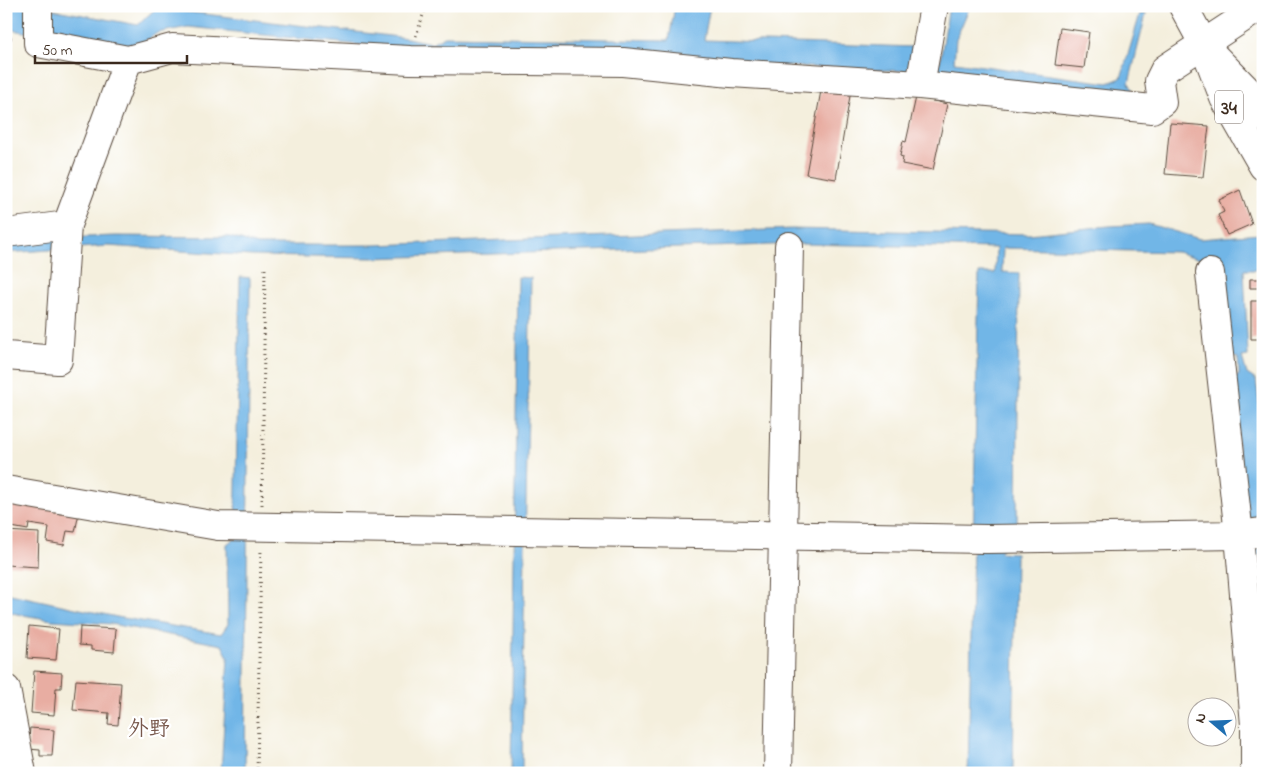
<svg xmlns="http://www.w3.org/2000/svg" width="1269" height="779" font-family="'Indie Flower','Klee One',sans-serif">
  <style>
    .water { fill: #71b6e7; stroke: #567082 }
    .building { fill: #e8ada2 }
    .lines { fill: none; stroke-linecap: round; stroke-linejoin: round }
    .minor-casing { stroke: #57483b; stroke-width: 30 }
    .highway-casing { stroke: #57483b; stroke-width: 30 }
    .path { stroke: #57483b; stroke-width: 3; stroke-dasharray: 1 4; stroke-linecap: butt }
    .minor { stroke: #fff; stroke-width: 28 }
    .highway { stroke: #fff; stroke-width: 28 }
    .labels { text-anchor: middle; stroke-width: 4.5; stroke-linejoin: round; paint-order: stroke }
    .shield { fill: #fff; stroke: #766a62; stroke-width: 1 }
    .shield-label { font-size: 19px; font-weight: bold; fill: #3b2a1e }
    .neighbourhood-label { font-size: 21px; font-weight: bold; fill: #78584c; stroke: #fff }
  </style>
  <rect width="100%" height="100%" fill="#fff"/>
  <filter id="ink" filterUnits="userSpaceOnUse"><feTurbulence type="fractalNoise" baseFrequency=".02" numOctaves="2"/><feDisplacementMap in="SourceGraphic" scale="10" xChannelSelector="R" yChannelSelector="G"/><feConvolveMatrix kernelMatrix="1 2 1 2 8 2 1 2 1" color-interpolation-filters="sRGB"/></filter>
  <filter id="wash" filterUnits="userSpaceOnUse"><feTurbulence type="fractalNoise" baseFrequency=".0096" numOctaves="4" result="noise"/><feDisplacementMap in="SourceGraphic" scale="20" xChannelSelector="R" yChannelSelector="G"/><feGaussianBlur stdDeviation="1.12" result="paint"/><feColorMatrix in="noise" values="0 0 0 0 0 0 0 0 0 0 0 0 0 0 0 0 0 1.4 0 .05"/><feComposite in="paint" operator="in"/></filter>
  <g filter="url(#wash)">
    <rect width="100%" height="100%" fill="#f4efdd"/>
    <path class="water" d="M6,6H34L138,25L154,10L156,6H177L179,11L407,38L431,43L445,36L669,40L675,6H710L704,40L916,47L911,61L940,62L949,6H970L956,39L954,62L1108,83L1121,78L1140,14H1146L1129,83L1133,90L1117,95L953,78L940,70L906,71L427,52L188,27L157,33L136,48L126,49L6,29Z
      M1149,224L1200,239L1260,234L1263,270H1244L1248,356L1242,357L1247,374L1256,380L1263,434V688L1242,518L1234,378L1239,375L1238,358L1228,356L1220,265L1177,252L1003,248L1002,272L1019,273L1017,530L999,552L1016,553L1013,773H968L979,273H995L996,248L802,244L372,258L252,256L108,246L6,253V245L57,238L116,236L230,237L257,245H375L793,229L1029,234L1109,226Z
      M240,277L250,278L245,773H221L228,657L222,645L111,624L52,620L6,612V593L117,617L221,634L228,624L227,544L235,538Z
      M518,277L531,278L525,545L522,773H511Z"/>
    <g id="blocks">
      <path class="building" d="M1060,28L1089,32L1084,68L1055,65Z
        M822,85L851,90L836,179L806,174Z
        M916,97L947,104L933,170L902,164L903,157L900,156L903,141L906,142Z
        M1170,123L1209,126L1203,177L1165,174Z
        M1240,190L1252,224L1227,235L1218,215L1224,212L1219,200Z
        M1250,279H1263V288H1250Z
        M1251,301H1263V339H1251Z
        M9,503L79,513L75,532L67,531L64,545L47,542L49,527L29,524L28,530L6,526Z
        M6,531L39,533L38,567L6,565Z
        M29,626L59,629L56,660L27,658Z
        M80,627L116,629L114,652L91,650V646L79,645Z
        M34,671L62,673L61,688H56L54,715L31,713Z
        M76,680L121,683L118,725L108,724L109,713L73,710Z
        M30,728L54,730L52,756H40V750L28,749Z"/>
    </g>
  </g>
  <g filter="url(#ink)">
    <use href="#blocks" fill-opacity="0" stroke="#57483b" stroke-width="1"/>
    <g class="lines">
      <g class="minor-casing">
        <path id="minor" d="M38,6V43L128,60L172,48L410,60L623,62L731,73L920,85L1152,109L1162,102L1159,81L1165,69L1261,6
          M920,85L934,6
          M6,233L67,225
          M1210,273L1239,535L1255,725V773
          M6,356L58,360L67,225L128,60
          M6,490L218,526L986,539L1239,535L1263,532
          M6,689L22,773
          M778,773L789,246"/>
      </g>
      <g class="highway-casing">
        <path id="highway" d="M1183,6L1203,43L1224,98L1263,166
          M1212,54L1247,90L1263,117"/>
      </g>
      <path class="path" d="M416,36L426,6
        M6,37L15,39
        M262,505L265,267
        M257,773L261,548"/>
      <use href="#minor" class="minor"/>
      <use href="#highway" class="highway"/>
    </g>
  </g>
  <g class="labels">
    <rect class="shield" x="1215" y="90.5" width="28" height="33" rx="4"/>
    <g class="shield-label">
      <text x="1229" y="114">34</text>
    </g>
    <g class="neighbourhood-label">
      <text x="149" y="735">外野</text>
    </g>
  </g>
  <rect width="1269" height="779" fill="none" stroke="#fff" stroke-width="25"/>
  <g transform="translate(1212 722) rotate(289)"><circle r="24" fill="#ffffff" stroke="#b1aaa5"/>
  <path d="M0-4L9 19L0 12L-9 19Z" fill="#1f6fb2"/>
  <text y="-8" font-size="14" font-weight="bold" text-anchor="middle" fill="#3b2a1e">N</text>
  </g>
  <path d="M35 55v8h152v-8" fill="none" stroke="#3b2a1e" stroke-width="2.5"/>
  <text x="42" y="55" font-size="15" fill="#3b2a1e" stroke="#ffffff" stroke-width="4" paint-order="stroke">50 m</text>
</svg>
